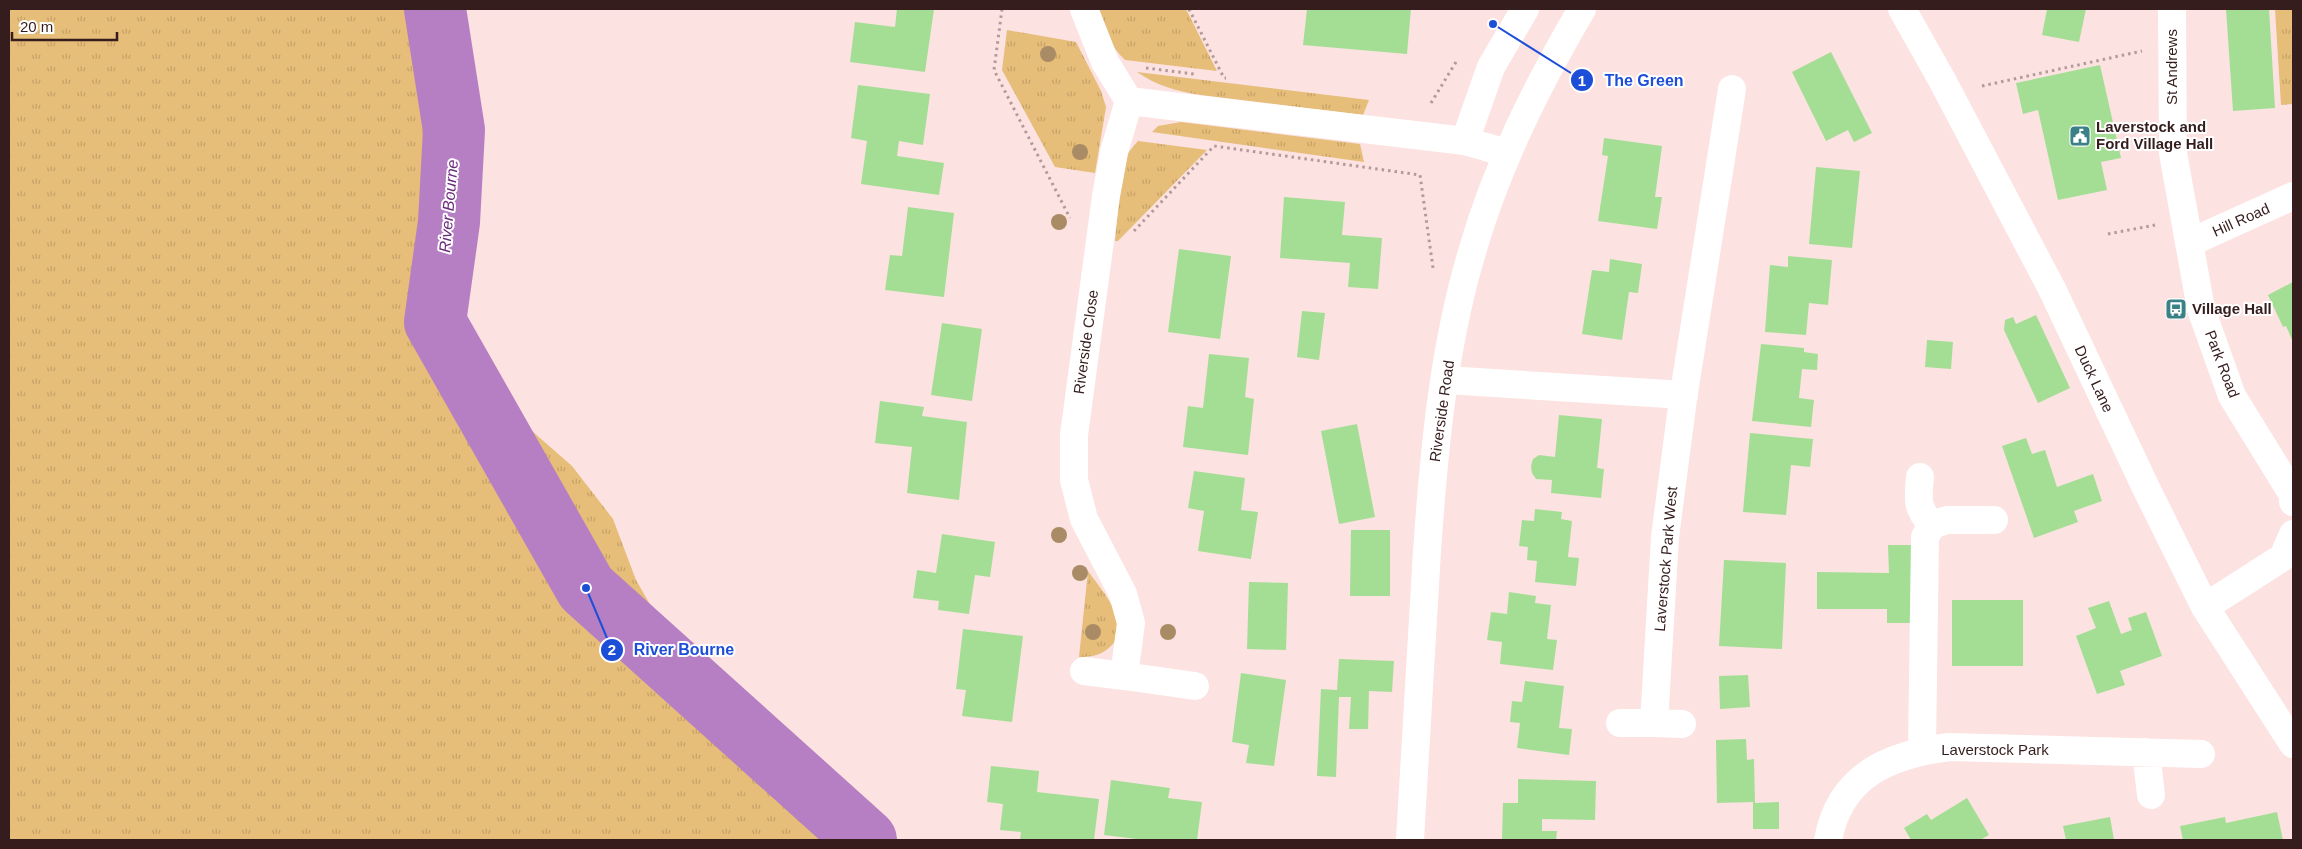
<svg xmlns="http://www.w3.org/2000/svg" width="2302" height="849" font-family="Helvetica,sans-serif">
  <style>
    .grass { fill: url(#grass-tufts) }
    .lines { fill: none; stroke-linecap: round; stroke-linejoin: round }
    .river { stroke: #b67fc4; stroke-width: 62 }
    .building { fill: #a4de95 }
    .path { stroke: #b39a9a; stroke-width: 3; stroke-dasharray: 2.5 4; stroke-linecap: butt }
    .minor { stroke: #fff; stroke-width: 28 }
    .tree { fill: #a98c65 }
    .labels { text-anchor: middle; stroke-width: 4; stroke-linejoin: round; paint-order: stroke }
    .street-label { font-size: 15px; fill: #351d1e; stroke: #fff }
    .poi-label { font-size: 15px; font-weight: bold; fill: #351d1e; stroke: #fff; text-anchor: start }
    .water-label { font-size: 16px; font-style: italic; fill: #6c2a7d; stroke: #fff }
    .leader { fill: none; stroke: #1d4ed8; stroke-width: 2 }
    .callout-dot { fill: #1d4ed8; stroke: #fff; stroke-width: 2 }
    .mark-label { font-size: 15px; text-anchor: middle; font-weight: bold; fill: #fff }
    .callout-label { font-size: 16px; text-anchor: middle; font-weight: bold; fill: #1d4ed8; stroke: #fff; stroke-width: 4; stroke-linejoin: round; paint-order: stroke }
  </style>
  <defs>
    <pattern id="grass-tufts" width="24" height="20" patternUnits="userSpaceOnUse" patternTransform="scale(1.25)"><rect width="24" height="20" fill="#e6bd79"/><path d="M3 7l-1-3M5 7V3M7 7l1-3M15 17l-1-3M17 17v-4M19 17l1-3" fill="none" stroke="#c6a268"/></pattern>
  </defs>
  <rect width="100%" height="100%" fill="#fce2e1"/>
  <path class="grass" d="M9,9H452L467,131L453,320L507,409L572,466L613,519L636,580L672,643L640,666L830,840H9Z
    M1097,9H1186L1217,71L1125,60C1111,47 1101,27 1097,9Z
    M2275,9H2293V104L2281,105Z
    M1007,30L1076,42L1101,91L1106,107L1095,173L1055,167L1002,70Z
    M1137,72L1369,100L1363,115L1201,95C1177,91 1157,86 1137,72Z
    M1181,122L1360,144L1364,162L1152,132L1158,126Z
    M1138,141L1207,150L1118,241H1115L1119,199L1128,153Z
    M1088,571C1101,590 1133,623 1111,646C1102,655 1092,657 1079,657Z"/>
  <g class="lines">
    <path class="river" d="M435,9L454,130L449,222L435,322L586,588L866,840"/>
  </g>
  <path class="building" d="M897,9H934L925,72L850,62L855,22L895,27Z
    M1307,9H1411L1407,54L1303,45Z
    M2047,9H2086L2079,42L2042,35Z
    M2226,9H2269L2275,108L2233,111Z
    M1831,52L1872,133L1854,142L1848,130L1826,141L1792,72Z
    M2100,65L2121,158L2101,162L2107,190L2058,200L2038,110L2023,114L2016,83Z
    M858,85L930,94L923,145L899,141L897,156L944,163L939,195L861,184L867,141L851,138Z
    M1604,138L1662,146L1655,197H1662L1657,229L1598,221L1608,156L1602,155Z
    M1816,167L1860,171L1852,248L1809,244Z
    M1284,197L1345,202L1342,235L1382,238L1378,289L1348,287L1350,263L1280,258Z
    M908,207L954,213L944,297L885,290L890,255L902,256Z
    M1179,249L1231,256L1220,339L1168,332Z
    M1788,256L1832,260L1828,305L1809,303L1806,335L1765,332L1770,265L1788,267Z
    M1610,259L1642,264L1638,293L1629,292L1622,340L1582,334L1592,270L1609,272Z
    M2293,282V342L2286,326L2283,327L2268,295Z
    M1302,311L1325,313L1319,360L1297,357Z
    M2036,315L2070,388L2038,403L2004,330L2005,320L2013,317L2016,324Z
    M942,323L982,329L972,401L931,395Z
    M1927,340L1953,342L1951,369L1925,367Z
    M1761,344L1804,348V352L1818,354L1817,370L1802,369L1799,398L1814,400L1811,427L1752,421Z
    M1209,354L1249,358L1245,397L1254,399L1248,455L1183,447L1188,406L1203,408Z
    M880,401L924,407L922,416L967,422L959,500L907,493L912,447L875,443Z
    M1559,415L1602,419L1597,468L1604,469L1601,498L1551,493L1552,480L1536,479L1532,473L1531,466L1533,459L1539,455L1555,457Z
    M1357,424L1375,517L1339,524L1321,431Z
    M1750,433L1813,439L1810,467L1791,465L1786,515L1743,512Z
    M2026,438L2032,454L2045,450L2057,487L2093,474L2102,501L2074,511L2078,522L2034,538L2002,446Z
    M1194,471L1245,478L1241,510L1258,512L1251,559L1198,551L1204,511L1188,508Z
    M1535,509L1562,512L1561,519L1572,521L1568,557L1579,558L1576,586L1535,582L1537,561L1527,560L1528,547L1519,546L1522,520L1534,521Z
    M1351,530H1390V596H1350Z
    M942,534L995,542L990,577L975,575L969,614L938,610L939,601L913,598L917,570L936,573Z
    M1888,545H1917L1916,623H1887V609H1817V572L1889,573Z
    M1724,560L1786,563L1782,649L1719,646Z
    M1249,582L1288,583L1286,650L1247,649Z
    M1509,592L1536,596L1535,603L1551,605L1547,639L1557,640L1553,670L1500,664L1502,642L1487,640L1491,612L1507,614Z
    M1952,600H2023V666H1952Z
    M2109,601L2121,634L2132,630L2128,618L2146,612L2162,656L2120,671L2125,685L2097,694L2076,636L2096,628L2088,608Z
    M963,629L1023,636L1012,722L962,716L966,690L956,689Z
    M1339,659L1394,661L1392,692L1369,691L1368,729H1349L1351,697H1339L1336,777L1317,776L1321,689L1337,690Z
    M1241,673L1286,680L1274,766L1246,763L1249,745L1232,742Z
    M1748,675L1750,707L1720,709L1719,676Z
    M1525,681L1564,686L1559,728L1572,729L1569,755L1517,748L1520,723L1510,722L1512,701L1522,702Z
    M1746,739L1747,760L1754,759L1755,803L1779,802V829H1753V802L1717,803L1716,740Z
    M991,766L1039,771L1037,792L1099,799L1094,840H1020L1021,832L1000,830L1003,804L987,802Z
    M1518,779L1596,781L1595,820L1542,819V831H1557L1556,840H1502L1503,803H1518Z
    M1111,780L1170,788L1168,798L1202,802L1197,840H1145L1104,835Z
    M1967,798L1989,835L1980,840H1911L1904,828L1927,814L1931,820Z
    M2277,812L2283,840H2183L2180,826L2225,817L2226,823Z
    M2110,817L2114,840H2066L2063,826Z"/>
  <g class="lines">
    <path class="path" d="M1002,9L994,70L1070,218
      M1189,9L1224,78H1226
      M1146,68L1194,74
      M1982,86L2142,51
      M1431,103L1456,62
      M1134,231L1214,146L1420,175L1433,268
      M2108,234L2155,225"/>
    <path class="minor" d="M1084,9L1105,62L1129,101L1114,152L1106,196L1074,435V480L1084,519L1123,594L1131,623L1124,676L1195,686
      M1902,9L1942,80L2052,289L2146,488L2205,607L2293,744
      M2172,9L2173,153L2201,309L2232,396L2293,495V502
      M1129,101L1465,141L1507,153
      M1465,141L1491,67L1525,9
      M2189,243L2293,196
      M1446,380L1684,395
      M1920,477C1918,500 1916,507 1932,525
      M2205,607L2283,557L2293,534
      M1084,671L1124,676
      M1620,723H1654L1665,537L1683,399L1732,89
      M1654,723L1682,724
      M1922,750L1925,537L1932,525L1947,520H1994
      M2146,752L2151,795
      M1410,840C1416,744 1421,647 1427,551C1434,451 1443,349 1472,252C1497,165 1537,86 1582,9
      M1828,840C1840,775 1889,755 1949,747L2201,754"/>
  </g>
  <g class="tree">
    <circle cx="1048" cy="54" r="8"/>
    <circle cx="1080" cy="152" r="8"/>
    <circle cx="1059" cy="222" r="8"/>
    <circle cx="1059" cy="535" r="8"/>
    <circle cx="1080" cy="573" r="8"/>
    <circle cx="1093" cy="632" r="8"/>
    <circle cx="1168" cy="632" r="8"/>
  </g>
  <defs>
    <g id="civic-square" transform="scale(1.125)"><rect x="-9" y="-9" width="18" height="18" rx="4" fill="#398184" stroke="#fff"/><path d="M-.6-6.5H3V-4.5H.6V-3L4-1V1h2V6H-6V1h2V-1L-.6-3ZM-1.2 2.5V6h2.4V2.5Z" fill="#fff"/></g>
    <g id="bus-square" transform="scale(1.125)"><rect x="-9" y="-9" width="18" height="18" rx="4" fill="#398184" stroke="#fff"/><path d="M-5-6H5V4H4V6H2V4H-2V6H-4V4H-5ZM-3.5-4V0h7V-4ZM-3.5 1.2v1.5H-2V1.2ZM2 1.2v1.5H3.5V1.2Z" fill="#fff"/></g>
  </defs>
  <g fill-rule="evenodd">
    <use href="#civic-square" x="2080" y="136"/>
    <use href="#bus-square" x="2176" y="309"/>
  </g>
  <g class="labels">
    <g class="street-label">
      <text transform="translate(2172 67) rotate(-90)" y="5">St Andrews</text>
      <text transform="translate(2241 220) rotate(-24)" y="5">Hill Road</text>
      <text transform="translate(1086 342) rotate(-82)" y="5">Riverside Close</text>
      <text transform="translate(2222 364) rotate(69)" y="5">Park Road</text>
      <text transform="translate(2094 379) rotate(65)" y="5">Duck Lane</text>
      <text transform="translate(1442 411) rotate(-82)" y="5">Riverside Road</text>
      <text transform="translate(1666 559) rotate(-85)" y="5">Laverstock Park West</text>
      <text x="1995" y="755">Laverstock Park</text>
    </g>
    <g class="poi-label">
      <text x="2096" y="132">Laverstock and<tspan x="2096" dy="17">Ford Village Hall</tspan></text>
      <text x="2192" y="314">Village Hall</text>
    </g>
    <g class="water-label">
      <text transform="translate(448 206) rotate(-85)" y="6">River Bourne</text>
    </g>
  </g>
  <path class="leader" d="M1493 24L1582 80M586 588L612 650"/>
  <g class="callout-dot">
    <circle cx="1493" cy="24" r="5"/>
    <circle cx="586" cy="588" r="5"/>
    <circle cx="1582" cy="80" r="12"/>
    <circle cx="612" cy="650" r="12"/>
  </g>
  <g class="mark-label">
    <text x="1582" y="86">1</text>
    <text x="612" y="655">2</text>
  </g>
  <g class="callout-label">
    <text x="1644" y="86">The Green</text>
    <text x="684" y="655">River Bourne</text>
  </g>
  <rect width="2302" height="849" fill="none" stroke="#351d1e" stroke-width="20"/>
  <path d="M12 32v8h105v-8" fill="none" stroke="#351d1e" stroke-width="2.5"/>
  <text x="20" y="32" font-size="15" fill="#351d1e" stroke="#ffffff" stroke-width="4" paint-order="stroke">20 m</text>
</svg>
